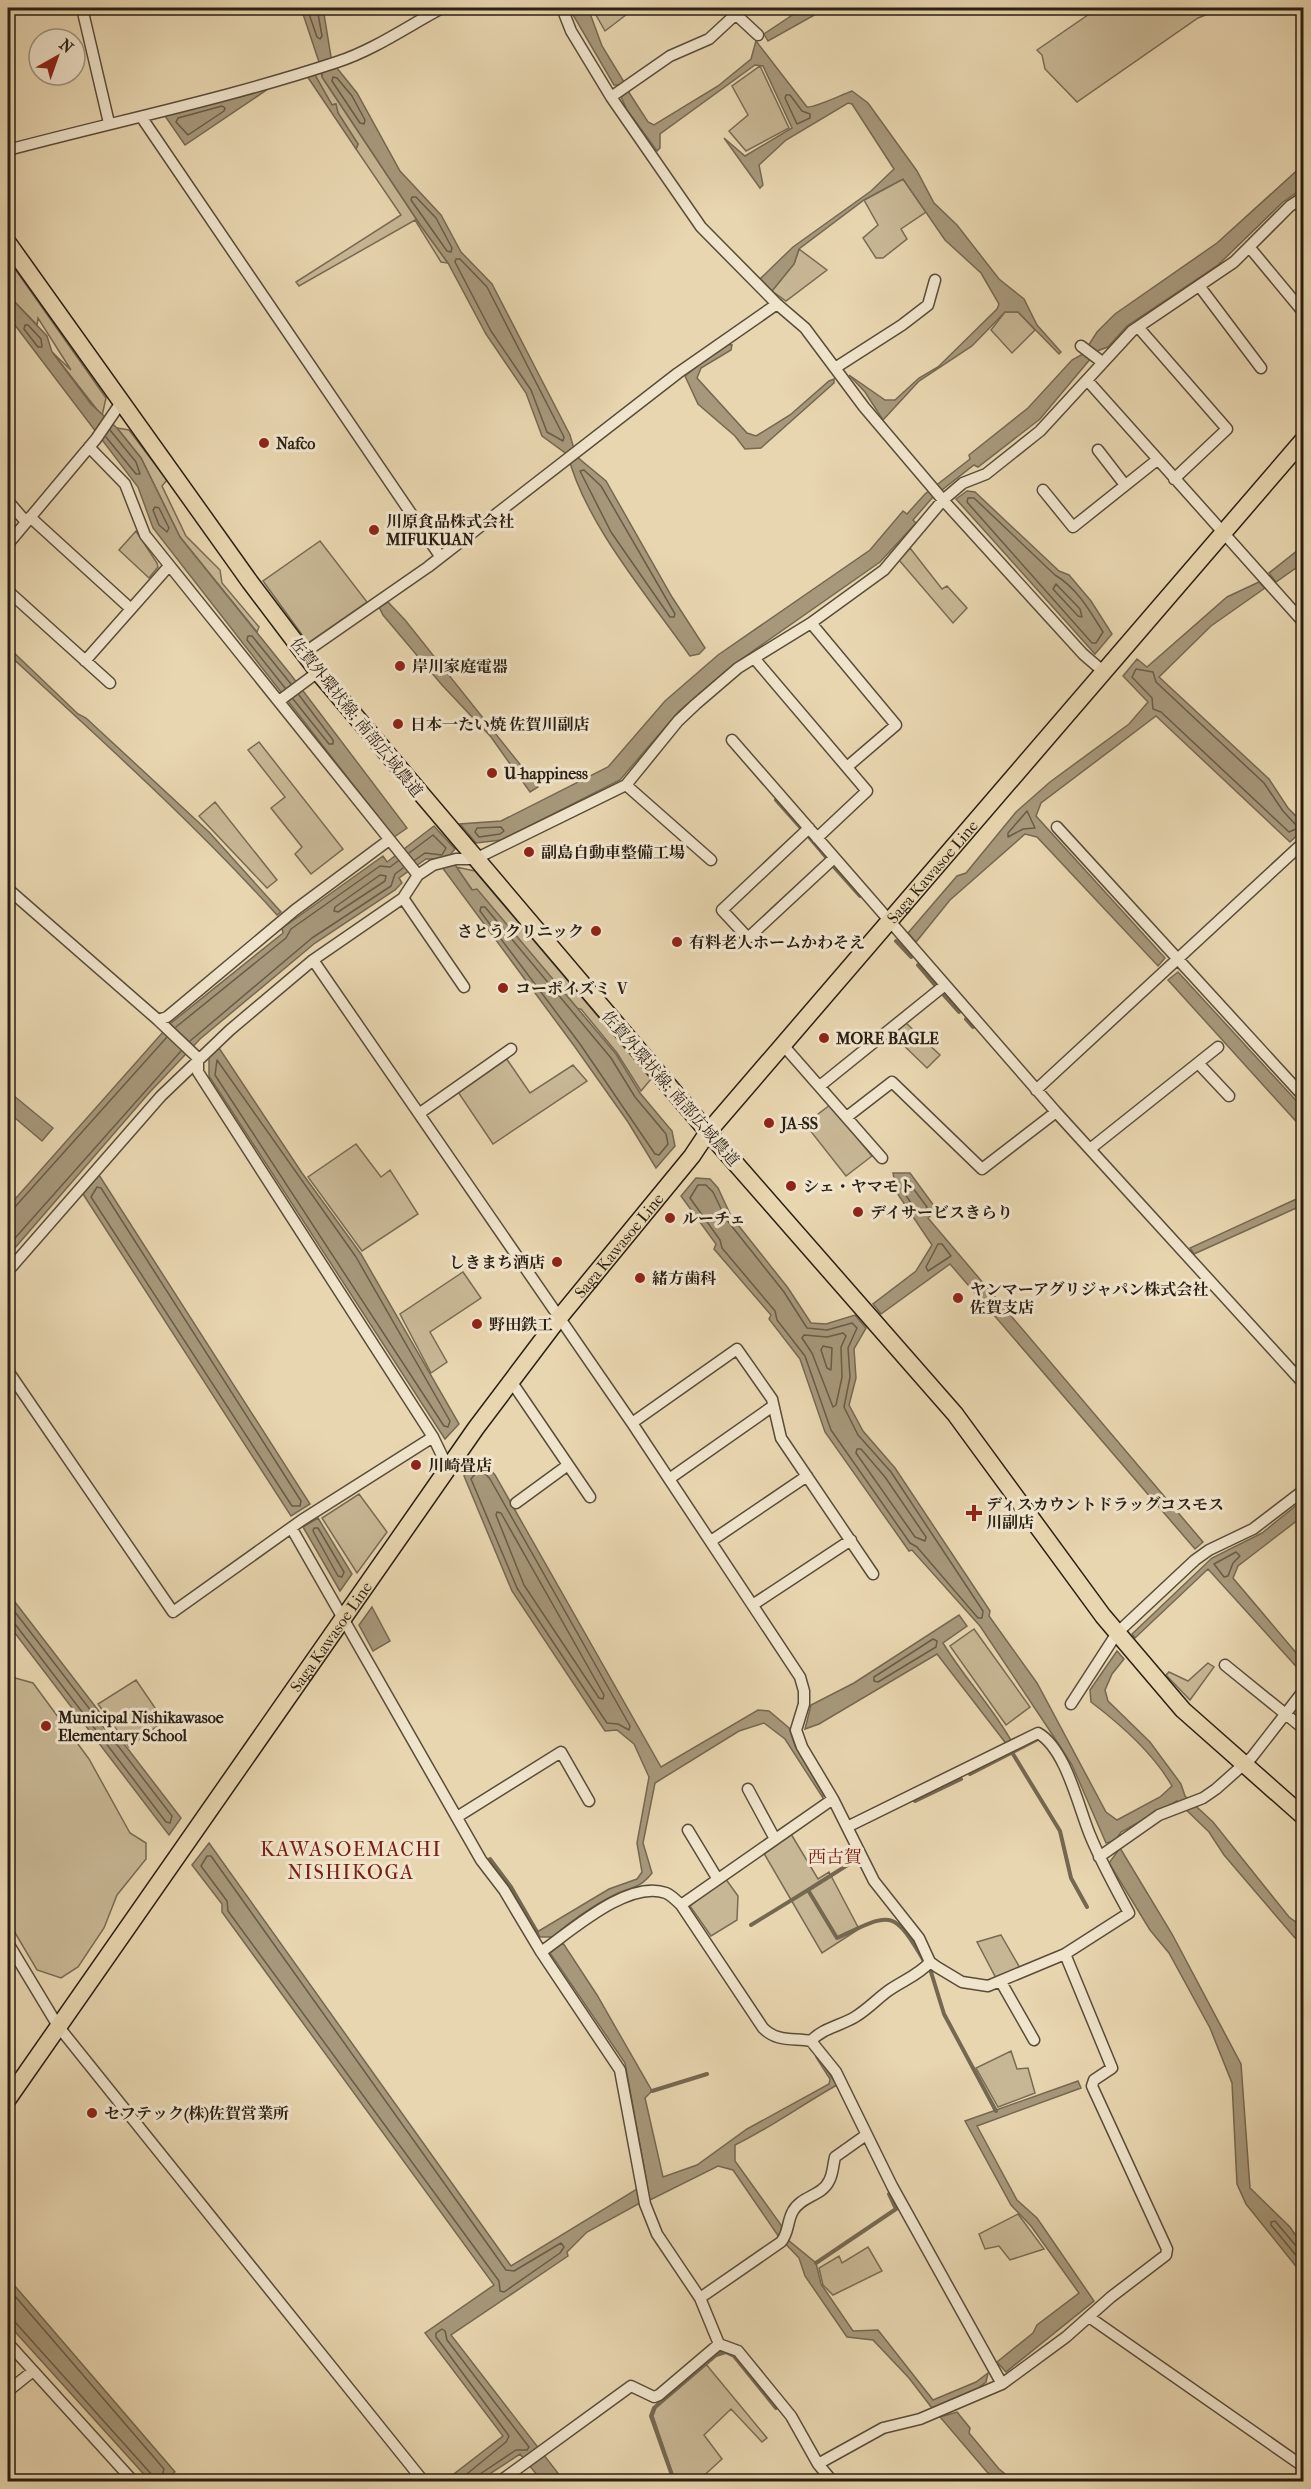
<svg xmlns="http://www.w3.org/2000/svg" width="1311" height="2489" font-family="'IM FELL French Canon','Noto Serif JP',serif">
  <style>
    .green { fill: #c8b795; stroke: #786b54; stroke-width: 1.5 }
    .water { fill: #a7987b; stroke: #756851; stroke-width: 1.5 }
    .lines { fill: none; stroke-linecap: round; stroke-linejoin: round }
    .shore { stroke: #685c47; stroke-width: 1.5 }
    .stream { stroke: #756851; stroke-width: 4 }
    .minor-casing { stroke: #594d3a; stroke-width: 13 }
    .primary-casing { stroke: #291f13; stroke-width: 19 }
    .minor { stroke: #f0e4cc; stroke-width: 10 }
    .primary { stroke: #e8d6b0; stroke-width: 16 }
    .poi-dot { fill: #8f2418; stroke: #f0e4cc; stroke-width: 2 }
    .labels { text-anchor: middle; stroke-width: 6; stroke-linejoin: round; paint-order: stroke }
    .poi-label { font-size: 16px; font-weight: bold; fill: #291f13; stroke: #f0e4cc; text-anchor: start }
    .street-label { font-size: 16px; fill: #291f13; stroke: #f0e4cc }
    .neighbourhood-label { font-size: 18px; fill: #7a1f14; stroke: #f0e4cc }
    .quarter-label { font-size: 20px; letter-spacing: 1.5px; fill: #7a1f14; stroke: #f0e4cc }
  </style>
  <rect width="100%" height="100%" fill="#e8d6b0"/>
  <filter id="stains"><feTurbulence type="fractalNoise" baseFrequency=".00333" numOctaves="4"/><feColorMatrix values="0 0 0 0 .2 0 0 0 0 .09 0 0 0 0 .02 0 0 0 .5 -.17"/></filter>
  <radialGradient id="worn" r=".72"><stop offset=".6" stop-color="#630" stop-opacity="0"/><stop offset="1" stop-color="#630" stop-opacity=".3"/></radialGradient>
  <path class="green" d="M592,8H635L605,31Z
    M1098,8H1223L1198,18L1077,102L1045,69L1042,55L1037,50Z
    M760,66L789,128L746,151L729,131L748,115L732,86Z
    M321,72L322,77L421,226L448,263L441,262L415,220L299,286L296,282L401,215L356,149L358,144L338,113L335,104L332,105L315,75Z
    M903,179L926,212L901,229L907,239L883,258H876L863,238L878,225L864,200Z
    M799,249L827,270L786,301L772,291L794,264Z
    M8,259L106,398L102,416L52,352L71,370L38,318L37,325L8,295Z
    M1005,312H1018L1035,330L1012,353L991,330Z
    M117,428L129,430L167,480L162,486L186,536L220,570L222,583L259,627L257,632L180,537L141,458Z
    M136,531L157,563L158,567L149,578L119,550Z
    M320,541L367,602L308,643L263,581Z
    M910,548L942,589L947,586L967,608L953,623L899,560Z
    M259,742L343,849L311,874L295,854L302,847L271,808L285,797L248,750Z
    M215,802L277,880L267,888L199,816Z
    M456,867L475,871L651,1079L641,1091L617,1053L581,1009H578L473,891Z
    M906,1023L940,1055L927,1068L892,1034Z
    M506,1058L530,1093L573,1065L587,1081L493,1144L458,1092Z
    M830,1105L872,1156L846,1176L805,1124Z
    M356,1144L381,1177L390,1170L418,1214L362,1251L308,1177Z
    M463,1272L481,1298L430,1332L447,1362L431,1373L400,1314Z
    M359,1494L387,1532L357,1573L322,1518Z
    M974,1629L1030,1707L1006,1725L950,1646Z
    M1208,1663L1214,1667L1190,1700L1166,1675L1169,1672L1188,1681Z
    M8,1676L33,1683L89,1759L130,1833L146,1843V1859L117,1895L104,1928L78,1967L61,1978L37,1970L8,1921Z
    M136,1680L164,1721L129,1747L98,1704Z
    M791,1834L818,1879L829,1872L859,1929L822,1953L762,1850Z
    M725,1878L738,1896L737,1920L711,1936L690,1906Z
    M1001,1935L1020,1968L996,1978L977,1942Z
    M1011,2051L1017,2069L1028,2068L1035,2093L998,2107L976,2068Z
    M1018,2214L1044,2249L1010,2260L999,2246L985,2249L979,2234Z
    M868,2247L882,2271L833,2295L823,2285L819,2268L839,2256L842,2263Z
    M705,2363L767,2438L762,2442L731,2409L704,2435L722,2459L698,2481H681L673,2475L653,2416L658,2402Z"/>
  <path class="water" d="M301,8H323L333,69L337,68L357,93L400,171L441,215L461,252L492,284L570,435L576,456L606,481L672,597L705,648L699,654L690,656C650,599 584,522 568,455L542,436L526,393L486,334L448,263L421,226L322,77L324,61L319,62Z
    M569,8H588L602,46L624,82L622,85H614Z
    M803,8H827L768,41L764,34Z
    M756,41L807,107C815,108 841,95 852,91L868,103L917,171L934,203L957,225L999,279L1024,299L1037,325L1061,352L1059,354L1018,312H1005L972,346L919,381L883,420L865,392L849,375L885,400H895L919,378L938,367L997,309L999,304L981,273L945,240L903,179L864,200L799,249L794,264L772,291L760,279L793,247L871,191L894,169L852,104L848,103L786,140L759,165L763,185L760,188L724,138L745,156L792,128L763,66L755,65L660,134V148L657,151L627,110L621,97L628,91L648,122L654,125L718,86L751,59Z
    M315,75L332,105L336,104L338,113L358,144L356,149L307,76Z
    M274,85L185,145L165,116Z
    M1303,165V188L1283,202L1218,265L1127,326L1108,347L1097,351L1040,419L978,467L974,465L933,497L913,520L916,523L880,562L733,665L679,711L620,780L502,840L476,843L460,824L501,821L608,767L665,701L718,655L870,550L903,511L907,514L925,494L970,459L969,455L1028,408L1072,360L1083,354L1097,332L1115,314L1217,243Z
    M8,295L47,336L52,352L91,404L117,428L141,458L180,537L291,675L407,828L394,837L153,528L138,487L8,316Z
    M725,344L732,345L731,350L701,368L697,378L747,433L756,436L790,415L829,381L834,379V383L761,448L745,449L735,436L698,404L685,376Z
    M967,491L975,492L1059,571L1069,575L1091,601L1112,634L1095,654L956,499Z
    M1303,546V563L1276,582L1269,573Z
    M1259,582L1265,588L1211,626L1159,677L1269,779L1288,808L1303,823V830L1290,842L1156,716L1041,803L1036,816L1165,958L1158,966L1037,837L1025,834L950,900L916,942L908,933L957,876L966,873L1016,812L1050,782L1129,724L1148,702L1123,676L1137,659L1147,667L1227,597Z
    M388,602L405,620L538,787L530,792L491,737L442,685L383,615L379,607Z
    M8,647L78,714L86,718L209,832L281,912L277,915C193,822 100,739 8,654Z
    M434,826L455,849L449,856L472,890L477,889L616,1054L640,1093L672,1131L675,1146L656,1168L628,1122L575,1047L436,859H426L399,878L402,883L395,890L315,943L200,1039L149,1093L8,1256V1207L171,1023L283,933L282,928L288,924L383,856L387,862Z
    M1178,972L1303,1108V1129L1168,980Z
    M219,1048L302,1173L361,1254L459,1424L445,1439L209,1076V1057Z
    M8,1091L53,1128L42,1141L8,1112Z
    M893,1173H910L937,1210L928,1218L1203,1542L1195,1549L950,1264L881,1314L873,1304L916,1271L932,1245L897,1193Z
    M99,1175L310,1504L291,1516L83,1194Z
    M696,1178L710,1179L718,1188L731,1216L788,1288L811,1323L826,1324L855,1315L866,1328L854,1349L856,1378L849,1405L863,1431L895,1468L990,1611L989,1616L1037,1683L1106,1812L1117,1820L1160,1797L1172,1786C1154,1754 1120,1724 1091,1702L1090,1690L1117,1651L1124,1659L1112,1674L1105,1690L1108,1701L1150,1742L1181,1784L1185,1796L1213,1822L1289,1917L1300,1925L1303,1924V1936L1295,1938L1289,1931L1224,1855L1209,1832L1177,1801L1121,1832L1115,1841L1106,1843L1072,1765L1050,1731L980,1626L912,1550L909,1551L825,1432L800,1359L769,1319L771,1315L714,1249L716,1244L681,1196Z
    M1303,1196V1205L1194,1254L1190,1248Z
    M479,1458L495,1475L661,1767L758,1710L769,1711L789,1728L795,1746L823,1794V1798L785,1739L764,1723L739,1731L655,1783L643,1843L652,1873C638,1891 630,1886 612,1896C591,1907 571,1921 553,1937H540L537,1932L609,1889L637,1879L642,1872L637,1843L649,1777L634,1744L617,1730L605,1731L512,1591L464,1476Z
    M1303,1500V1516L1238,1566L1233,1578L1303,1661V1674L1208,1569L1135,1638L1132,1634L1212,1558L1262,1533Z
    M318,1518L352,1574L340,1591L303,1527Z
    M8,1593L181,1818L169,1835L8,1624Z
    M372,1607L390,1641L373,1651L359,1625Z
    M959,1615L967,1626L943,1643C964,1678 993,1707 1013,1744L1008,1746L937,1654L819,1724L805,1729L811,1705L854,1683Z
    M209,1843L511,2266L647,2183L625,2063L550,1953L563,1943L597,1995L652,2091L645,2098L663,2177L697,2165L747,2129L829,2084L830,2079L816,2057L817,2056L837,2085C803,2104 770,2128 735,2145V2161L781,2225L782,2235L816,2263L821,2284L853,2331L878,2330L933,2400L976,2382L988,2373L986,2382L977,2389L932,2408L909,2378L873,2340L847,2337L805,2276L799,2258L779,2237L733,2170L718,2166L650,2200L649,2198L587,2232L567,2252L568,2256L451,2335L564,2481H542L520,2454L479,2481H452L450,2477L503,2436L425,2333L494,2285L222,1912V1904L192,1865Z
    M1120,1848L1172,1934L1241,2064L1250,2188L1290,2227L1303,2246V2275L1246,2204L1237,2184L1232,2083L1210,2028L1169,1953L1150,1930L1109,1863Z
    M1078,2081L1081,2088L977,2126L1017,2200L1037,2218L1094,2301L1006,2372L997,2362L1033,2333L1037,2325L1079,2293L1031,2226L1011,2205L965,2121Z
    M8,2278L175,2472L163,2481H150L8,2324Z
    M957,2412L970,2428L969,2433L999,2469L1014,2481H999L987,2472L940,2417Z"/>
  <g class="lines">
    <path class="shore" d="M307,8L317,37L320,39L322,36L317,8
      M333,77L337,78L352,96L365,120L364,124L360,123L332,81Z
      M786,95H790L802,111L810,114V118L797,124L785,98Z
      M222,106L225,108L224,111L188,135L176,122L178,118Z
      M412,197H416L436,218L452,248L451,252L447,251L411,200Z
      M456,259H460L487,287L564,437L563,441L547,432L531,390L491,331L455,262Z
      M25,325H28L41,339L42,347H38L24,329Z
      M106,437L136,474H140L136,462L110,430
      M580,471L584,470L601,486L675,614L674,617H670L611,532Z
      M968,498H974L1055,575C1077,588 1090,611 1103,632L1096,643H1092L967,502Z
      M155,507L159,508L169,528L167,532L159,525L153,510Z
      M1056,584L1080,609L1082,617L1078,616L1053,589Z
      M1136,669L1153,672L1156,682L1264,783L1283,811L1296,825V829L1289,832L1161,712L1153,709L1152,698L1132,677Z
      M285,688L247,640L248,636H252L291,684
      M293,699L329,744H333V740L299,695
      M1027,811L1035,828L1023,829L1008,837V833Z
      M501,827L504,831L500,834L479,837L475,832L477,828Z
      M409,853L433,835L446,848L442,855L425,853L415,860
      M380,875L386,876L385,881L338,912L334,911L335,907Z
      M481,907H485L611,1058L635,1097L666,1134L668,1144L659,1155L655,1154L580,1044L480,911Z
      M176,1027L286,938L291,929L380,866L390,867L398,861
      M190,1041L312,938L391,886L395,874L403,868
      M217,1060L356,1257L450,1421L448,1427L444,1426L215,1075Z
      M903,1180H907L927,1207L922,1215H919L903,1191Z
      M698,1185H706L713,1192L726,1219L784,1292L807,1328L827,1330L852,1323L857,1328L848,1348L850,1377L844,1407L858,1435L891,1472L983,1611L982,1618H978L917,1547L910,1543L831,1430L805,1356L777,1320L775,1311L722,1248L720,1240L690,1198Z
      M97,1187L101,1188L301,1501L300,1506H292L91,1197Z
      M8,1210L14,1208L167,1037
      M938,1244H942L951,1256L928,1271L926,1267Z
      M8,1246L181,1051
      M843,1333L846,1336L841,1347L842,1377L836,1405L833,1407L812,1353L802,1338L804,1335L827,1337Z
      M823,1346L832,1348L831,1370L827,1368L821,1350Z
      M857,1449H861L885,1477L926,1537L925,1541L915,1537L856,1453Z
      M480,1468L490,1479L630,1726L629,1730L618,1724L607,1723L517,1588L471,1479Z
      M497,1512L501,1513L604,1695L603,1699L599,1698L524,1585L496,1515Z
      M314,1528H318L344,1572L342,1577L338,1576L313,1531Z
      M1236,1552L1240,1556L1233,1563L1228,1576L1224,1577L1214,1564Z
      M8,1603L172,1816L170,1823L166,1822L15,1624L8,1621
      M933,1639L937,1641L936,1647L878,1682L874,1681V1677Z
      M207,1856H211L506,2270L514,2271L561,2243L564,2247L560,2253L504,2292L500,2291L499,2281L228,1911L227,1901L201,1866Z
      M1304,2249L1297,2247L1275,2221L1271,2222V2225L1304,2265
      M8,2288L164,2469L160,2482
      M8,2320L15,2322L152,2475L154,2482
      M457,2482L506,2442L509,2436L436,2337V2333L442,2329L445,2331L447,2340L529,2447L527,2450H516L480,2474L477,2482"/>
    <path class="stream" d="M776,800L800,827
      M810,838L826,857
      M834,867L860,896
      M896,941L911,957
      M918,965L935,985
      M942,993L959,1012
      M966,1019L973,1027
      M1013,1754L1060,1831L1071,1878L1087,1907
      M970,1774L1036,1740
      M915,1801L961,1779
      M856,1857L857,1859L808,1890L837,1938C890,1914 892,1906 924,1961
      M490,1859L511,1887L537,1932
      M751,1925L808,1890
      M931,1972L944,2014L996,2111
      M652,2091L707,2074
      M816,2263L896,2209L889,2194
      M673,2478L651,2416L654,2408L716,2355L726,2352L734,2356L776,2408"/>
    <g class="minor-casing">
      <path id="minor" d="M82,8L109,123
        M562,8L571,31L611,97L701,227L777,304L805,328L864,407L943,500L1083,654L1105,673
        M729,8L758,35
        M611,97L670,56L709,39L736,14
        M142,118L440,556
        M8,150C117,121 229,98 337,62C374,50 408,26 442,8
        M1250,248L1304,313
        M1200,287L1261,368
        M1138,327L1227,429L1174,479
        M1081,346L1102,362
        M835,368L902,325L928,305L935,280
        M1087,380L1304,623
        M89,447L125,484L145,535L418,875
        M1098,450L1125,485
        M1043,490L1073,527L1157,460
        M8,501L26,522
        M30,517L131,609
        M8,544L96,439L122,401
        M8,591L110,683
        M811,623L896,725L847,767
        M304,653L428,567L678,373L777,304
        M754,658L867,791L817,838
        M85,661L169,566
        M279,701L318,672
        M732,740L1056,1112L1304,1384
        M626,785L711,860
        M1057,827L1304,1097
        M809,828L722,910L748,938L834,858
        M8,889L158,1020L198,1058V1072L433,1437L448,1468
        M403,898L464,987
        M313,960L632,1423L800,1677L804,1691V1704L796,1730L802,1747L833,1799L874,1881L919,1938L930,1962L937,1967L962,1982L988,1986L1065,1954L1129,1913C1115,1887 1101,1862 1090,1835C1078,1806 1066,1749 1038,1733L847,1827
        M158,1020L167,1017L295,910L389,840
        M783,1045L882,1158
        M1198,1063L1229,1096
        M821,1085L945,985
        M1036,1090L1304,842
        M420,1113L511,1049
        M848,1116L892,1082L982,1169L1056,1112
        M1090,1149L1218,1047
        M8,1271L161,1096L230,1030L313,960L403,898L418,875L433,865L456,859H475L626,785L678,721L696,704L738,668L811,623L884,570L943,500L963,483L986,474L1040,431L1132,331L1234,262L1290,206L1304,197
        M8,1371L173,1612L302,1520L433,1437
        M511,1381L590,1497
        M632,1423L737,1349L772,1399L781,1438L873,1574
        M669,1479L773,1406
        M516,1503L568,1465
        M292,1529L481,1860L504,1890L541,1952L620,2070L645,2204L657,2234L700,2298L719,2344L738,2351L791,2416L818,2464L833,2482
        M711,1541L807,1476
        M754,1604L851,1540
        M1225,1665L1304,1729
        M1071,1704L1117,1633L1195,1560L1209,1550L1253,1529L1304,1490
        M748,1789L775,1839
        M457,1817L561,1752L589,1801
        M688,1830L717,1878
        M1099,1857L1159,1815L1203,1798L1216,1789L1252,1757L1304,1690
        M681,1905L833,1799
        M8,1943L58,2026L424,2482
        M541,1952C570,1932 628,1879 666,1893C671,1895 677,1901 681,1905L763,2028C777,2042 792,2038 811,2041L836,2072L892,2186L1002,2384
        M1001,1982L1034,2040
        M811,2041C823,2028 840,2026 855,2017C868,2009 877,1999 888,1991C902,1981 919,1975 930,1962
        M700,2298L781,2242C789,2233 787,2221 793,2211C801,2196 822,2196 829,2181C833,2174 833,2165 835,2157L866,2135
        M1089,2317L1304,2467
        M8,2343L134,2482
        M8,2391L33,2371
        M818,2464L883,2428L920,2419L1002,2384L1066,2337L1111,2297L1166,2255L1167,2249L1092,2086L1094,2080L1112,2068L1065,1954
        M499,2482L631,2386L654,2397L659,2395L719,2344"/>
    </g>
    <g class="primary-casing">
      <g id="primary">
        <path d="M8,243L250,582L318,672L708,1132L955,1414L1103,1616L1183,1710L1304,1817"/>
        <path id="s1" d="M8,2099L476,1428L559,1318L692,1156L708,1132L1304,439"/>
      </g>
    </g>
    <use href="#minor" class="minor"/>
    <use href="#primary" class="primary"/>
  </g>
  <g class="poi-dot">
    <circle cx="264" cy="443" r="6"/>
    <circle cx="374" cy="530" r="6"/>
    <circle cx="400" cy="666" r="6"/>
    <circle cx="398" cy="724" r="6"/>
    <circle cx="492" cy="773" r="6"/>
    <circle cx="529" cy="852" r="6"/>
    <circle cx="596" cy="931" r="6"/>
    <circle cx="677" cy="942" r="6"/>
    <circle cx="503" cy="988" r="6"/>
    <circle cx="824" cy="1038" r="6"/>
    <circle cx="769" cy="1123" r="6"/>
    <circle cx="791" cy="1186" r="6"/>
    <circle cx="858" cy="1212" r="6"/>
    <circle cx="670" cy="1218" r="6"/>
    <circle cx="557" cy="1262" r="6"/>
    <circle cx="640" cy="1278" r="6"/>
    <circle cx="958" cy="1298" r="6"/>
    <circle cx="477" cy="1324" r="6"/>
    <circle cx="416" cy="1465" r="6"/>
    <path d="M971 1504h6v6h6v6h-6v6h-6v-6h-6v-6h6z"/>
    <circle cx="46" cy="1726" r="6"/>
    <circle cx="92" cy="2113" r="6"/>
  </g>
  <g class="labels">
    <g class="poi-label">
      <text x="276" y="449">Nafco</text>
      <text x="386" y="527">川原食品株式会社<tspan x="386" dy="18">MIFUKUAN</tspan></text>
      <text x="412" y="672">岸川家庭電器</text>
      <text x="410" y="730">日本一たい焼 佐賀川副店</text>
      <text x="504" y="779">U-happiness</text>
      <text x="541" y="858">副島自動車整備工場</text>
      <text x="584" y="937" text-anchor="end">さとうクリニック</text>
      <text x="689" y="948">有料老人ホームかわそえ</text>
      <text x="515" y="994">コーポイズミ Ⅴ</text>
      <text x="836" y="1044">MORE BAGLE</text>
      <text x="781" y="1129">JA-SS</text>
      <text x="803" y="1192">シェ・ヤマモト</text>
      <text x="870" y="1218">デイサービスきらり</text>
      <text x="682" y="1224">ルーチェ</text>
      <text x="545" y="1268" text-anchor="end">しきまち酒店</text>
      <text x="652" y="1284">緒方歯科</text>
      <text x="970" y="1295">ヤンマーアグリジャパン株式会社<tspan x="970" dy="18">佐賀支店</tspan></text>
      <text x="489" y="1330">野田鉄工</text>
      <text x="428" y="1471">川崎畳店</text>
      <text x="986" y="1510">ディスカウントドラッグコスモス<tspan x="986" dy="18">川副店</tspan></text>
      <text x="58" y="1723">Municipal Nishikawasoe<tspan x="58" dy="18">Elementary School</tspan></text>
      <text x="104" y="2119">セフテック(株)佐賀営業所</text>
    </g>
    <g class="street-label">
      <text transform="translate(357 717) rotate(51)" y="6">佐賀外環状線; 南部広域農道</text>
      <text dy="6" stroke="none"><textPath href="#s1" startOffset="1538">Saga Kawasoe Line</textPath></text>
      <text transform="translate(671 1088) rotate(49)" y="6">佐賀外環状線; 南部広域農道</text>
      <text dy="6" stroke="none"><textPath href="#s1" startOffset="1050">Saga Kawasoe Line</textPath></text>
      <text dy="6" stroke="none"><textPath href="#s1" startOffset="564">Saga Kawasoe Line</textPath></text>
    </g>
    <g class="neighbourhood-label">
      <text x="835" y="1863">西古賀</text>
    </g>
    <g class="quarter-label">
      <text x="351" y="1856">KAWASOEMACHI<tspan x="351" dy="23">NISHIKOGA</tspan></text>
    </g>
  </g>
  <rect width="1311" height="2489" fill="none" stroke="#e8d6b0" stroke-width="30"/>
  <rect x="9" y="9" width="1293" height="2471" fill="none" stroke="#291f13" stroke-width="3"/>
  <rect x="15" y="15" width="1281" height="2459" fill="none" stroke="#291f13" stroke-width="1.5"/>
  <g transform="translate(57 57) rotate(40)"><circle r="28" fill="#f0e4cc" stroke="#a09582" stroke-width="1.5"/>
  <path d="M0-4.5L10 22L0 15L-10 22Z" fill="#8f2418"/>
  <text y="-9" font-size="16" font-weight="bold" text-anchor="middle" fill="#291f13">N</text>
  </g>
  <rect width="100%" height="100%" filter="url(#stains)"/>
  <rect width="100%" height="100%" fill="url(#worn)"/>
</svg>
